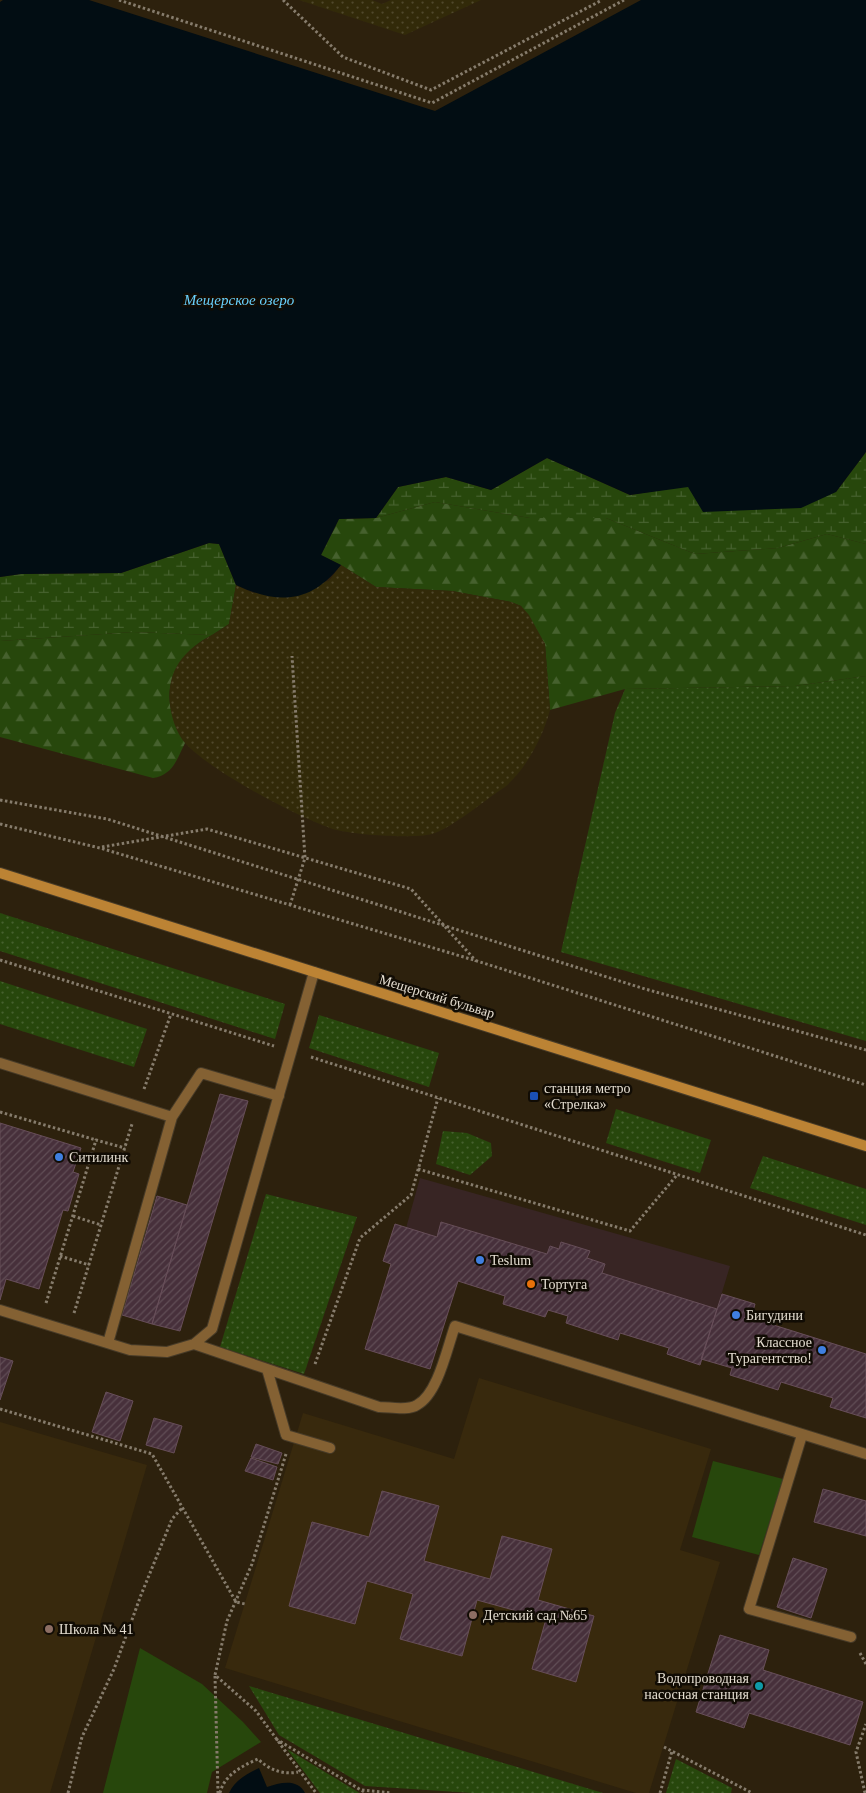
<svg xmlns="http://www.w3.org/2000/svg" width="866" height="1793" font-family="Georgia,serif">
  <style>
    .commercial { fill: #382524 }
    .built { fill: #38290d }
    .grass { fill: url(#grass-dots) }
    .forest { fill: url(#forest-firs) }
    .wetland { fill: url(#wetland-marsh) }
    .sand { fill: url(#sand-dots) }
    .park { fill: #27470c }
    .water { fill: #020d13 }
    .building { fill: url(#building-hatch); stroke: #674e59 }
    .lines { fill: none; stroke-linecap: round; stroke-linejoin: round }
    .service-casing { stroke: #473b28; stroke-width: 12 }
    .secondary-casing { stroke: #473b28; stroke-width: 12 }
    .path { stroke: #867c6c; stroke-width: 3; stroke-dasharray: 2.5 2.5; stroke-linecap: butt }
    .service { stroke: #846133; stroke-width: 10 }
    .secondary { stroke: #bc8334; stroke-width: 10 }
    .transit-dot { fill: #1a4fb4; stroke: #110c04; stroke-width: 2 }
    .shop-dot { fill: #3f7fe0; stroke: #110c04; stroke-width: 2 }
    .food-dot { fill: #e8710a; stroke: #110c04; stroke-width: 2 }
    .education-dot { fill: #8d6e63; stroke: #110c04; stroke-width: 2 }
    .culture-dot { fill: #0f9aa8; stroke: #110c04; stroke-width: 2 }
    .labels { text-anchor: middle; stroke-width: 5; stroke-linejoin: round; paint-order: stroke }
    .street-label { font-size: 14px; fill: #e4ddd0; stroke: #110c04 }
    .poi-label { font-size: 14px; fill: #e4ddd0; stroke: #110c04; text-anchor: start }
    .water-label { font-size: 15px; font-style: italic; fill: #69d0fc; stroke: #110c04 }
  </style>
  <defs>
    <pattern id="grass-dots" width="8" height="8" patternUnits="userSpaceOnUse" patternTransform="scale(1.25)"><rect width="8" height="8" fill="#27470c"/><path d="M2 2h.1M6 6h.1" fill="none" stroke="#46612e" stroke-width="1.8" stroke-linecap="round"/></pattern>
    <pattern id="forest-firs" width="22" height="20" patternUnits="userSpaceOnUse" patternTransform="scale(1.25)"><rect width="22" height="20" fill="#27470c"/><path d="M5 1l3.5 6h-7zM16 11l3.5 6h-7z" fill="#46612e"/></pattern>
    <pattern id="wetland-marsh" width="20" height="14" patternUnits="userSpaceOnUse" patternTransform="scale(1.25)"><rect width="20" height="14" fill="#27470c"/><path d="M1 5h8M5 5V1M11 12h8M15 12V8" fill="none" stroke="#46612e"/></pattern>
    <pattern id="sand-dots" width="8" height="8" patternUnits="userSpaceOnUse" patternTransform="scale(1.25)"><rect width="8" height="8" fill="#322a09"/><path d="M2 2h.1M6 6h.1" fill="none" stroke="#50482c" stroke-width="1.8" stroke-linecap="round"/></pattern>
    <pattern id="building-hatch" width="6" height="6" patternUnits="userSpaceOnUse" patternTransform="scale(1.25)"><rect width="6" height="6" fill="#47303b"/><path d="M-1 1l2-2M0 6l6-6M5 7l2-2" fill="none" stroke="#614e56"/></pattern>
  </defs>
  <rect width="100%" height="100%" fill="#2d210d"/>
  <path class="commercial" d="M420,1178L730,1266L717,1309L602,1273L605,1264L587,1258L589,1251L561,1242L559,1249L550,1246L547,1254L442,1222L437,1237L406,1228Z"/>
  <path class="built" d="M479,1378L711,1449L680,1550L720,1562L649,1793H636L225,1668L303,1413L454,1459Z
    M0,1422L147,1465L50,1793H0Z"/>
  <path class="grass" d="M866,676V1041L561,952L615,713L625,689L795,686Z
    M0,913L285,1004L275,1039L0,951Z
    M0,981L147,1029L134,1067L0,1024Z
    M319,1015L439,1053L429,1087L309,1048Z
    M616,1109L711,1140L700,1173L606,1143Z
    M443,1131L467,1133L491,1143L492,1156L470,1175L436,1164Z
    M763,1156L866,1189V1225L750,1188Z
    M266,1194L357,1217L304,1374L220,1347Z
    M249,1686L603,1793H473L365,1786L279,1735Z
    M287,1749L358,1792L359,1793H320Z
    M676,1759L732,1788L731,1793H666Z"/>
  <path class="forest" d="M435,502L530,518H606L695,554L778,548L827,534L866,544V676L795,686L625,689L550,710L545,644L521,606L511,602L452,591L376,587L341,565L321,555L339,519L376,518Z
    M133,632L212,635C182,650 162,680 172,714C175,724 181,733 185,743C177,759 173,775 153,778L0,737V641Z"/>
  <path class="wetland" d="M866,452V544L827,534L778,548L695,554L606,518H530L435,502L376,518L398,487L446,477L491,490L547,458L630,495L688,486L836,492Z
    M209,543L219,544L236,585L229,624L212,635L133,632L0,641V577L21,574L121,573Z"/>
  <path class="sand" d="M299,0H372L382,4L391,0H481L405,35Z
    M341,565L376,587L452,591L511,602L521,606L529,615L545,644L550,710C543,737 526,769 505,787C486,799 451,829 432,834C413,839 348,835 330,828C294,815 211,771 186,744C169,726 164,687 177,666C190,644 210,638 229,624L236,585L253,593L329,581Z"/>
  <path class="park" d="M713,1461L783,1479L759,1555L692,1537Z
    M140,1648L202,1684L243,1722L261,1742L212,1772L207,1793H103Z"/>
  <path class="water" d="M3,0H89L435,111L641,0H866V452L836,492L801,508L703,512L688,487L630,495L547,458L491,490L446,477L398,487L376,518L339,519L321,555L341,565C311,603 279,605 236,585L219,544L209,543L121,573L21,574L0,577V2Z
    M259,1768L267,1787C280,1783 297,1778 305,1793H229C235,1780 247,1774 259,1768Z"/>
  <path class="building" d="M220,1094L248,1101L180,1331L152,1324Z
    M0,1123L81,1148L73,1172L79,1174L68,1211L63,1210L39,1289L6,1279L0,1300Z
    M157,1196L187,1205L152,1324L122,1315Z
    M441,1222L547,1254L550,1246L559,1249L561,1242L590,1251L587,1258L605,1264L602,1273L717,1309L700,1365L667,1354L669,1348L620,1333L618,1340L566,1323L568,1316L548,1310L545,1317L503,1304L505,1296L458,1281L430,1369L365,1349L391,1264L383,1261L395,1224L437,1237Z
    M722,1294L755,1304L753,1311L766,1316L764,1322L866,1354V1418L830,1407L833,1398L781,1382L778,1390L730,1375L732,1368L701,1359Z
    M0,1357L13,1361L0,1400Z
    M106,1392L133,1401L120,1441L92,1432Z
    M154,1418L182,1426L174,1453L146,1445Z
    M256,1444L282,1453L278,1464L251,1457Z
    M251,1458L277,1467L273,1480L245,1471Z
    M823,1489L866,1501V1536L814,1522Z
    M382,1491L439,1506L424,1561L490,1579L502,1536L552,1549L538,1600L594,1616L576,1682L532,1669L546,1619L477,1600L462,1656L400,1639L413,1594L367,1581L355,1624L289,1606L312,1522L369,1537Z
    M793,1558L827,1569L811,1618L777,1607Z
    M720,1635L769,1650L763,1670L863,1702L850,1745L749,1713L744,1728L696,1712Z"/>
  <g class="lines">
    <g class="service-casing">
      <path id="service" d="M0,1063L172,1117
        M0,1310L130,1350L167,1352L194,1344L212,1329L314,972
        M108,1343L172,1117L201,1073L279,1096
        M194,1344L379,1407C390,1407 408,1411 417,1405C438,1394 447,1348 455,1326L866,1454
        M267,1369L286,1435L330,1448
        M802,1435L749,1609L851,1637"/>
    </g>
    <g class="secondary-casing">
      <path id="secondary" d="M0,873L866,1146"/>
    </g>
    <path class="path" d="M119,0L432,103L624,0
      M283,0L343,57L431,90L602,0
      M0,800L107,819L645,989L866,1050
      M0,824L100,848L477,961L866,1085
      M102,847L207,829L411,889L476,961
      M290,905L305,858L292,656
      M0,960L274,1046
      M311,1057L866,1235
      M144,1089L171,1014
      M0,1112L96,1140
      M418,1169L630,1231L677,1175
      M73,1216L101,1225
      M60,1256L89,1265
      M46,1303L96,1140L125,1148
      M74,1313L132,1124
      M315,1364L360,1238L411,1195L438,1098
      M0,1409L152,1454L236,1602L245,1604
      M286,1454L252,1564L227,1621L215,1675L256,1711L316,1793
      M860,1653L866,1664
      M215,1676L218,1793
      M276,1739L366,1793
      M664,1747L752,1793
      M362,1790L391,1793
      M68,1793L82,1737L114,1669L141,1595L172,1519L182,1508
      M220,1793C224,1775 242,1766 258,1759C269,1770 284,1775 298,1772
      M660,1793L672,1751
      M865,1793L856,1752L866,1724"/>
    <use href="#service" class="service"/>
    <use href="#secondary" class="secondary"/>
  </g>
  <rect class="transit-dot" x="529" y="1091" width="10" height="10" rx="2.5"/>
  <g class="shop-dot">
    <circle cx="59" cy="1157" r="5"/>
    <circle cx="480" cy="1260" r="5"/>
    <circle cx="736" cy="1315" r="5"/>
    <circle cx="822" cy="1350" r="5"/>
  </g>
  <circle class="food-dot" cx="531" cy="1284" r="5"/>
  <g class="education-dot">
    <circle cx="473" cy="1615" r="5"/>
    <circle cx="49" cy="1629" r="5"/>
  </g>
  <circle class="culture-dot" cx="759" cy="1686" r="5"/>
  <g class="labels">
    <g class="street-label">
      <text transform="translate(437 996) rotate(17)" y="5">Мещерский бульвар</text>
    </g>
    <g class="poi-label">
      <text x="544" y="1093">станция метро<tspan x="544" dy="16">«Стрелка»</tspan></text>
      <text x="69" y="1162">Ситилинк</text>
      <text x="490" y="1265">Teslum</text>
      <text x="541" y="1289">Тортуга</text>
      <text x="746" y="1320">Бигудини</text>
      <text x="812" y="1347" text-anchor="end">Классное<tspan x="812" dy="16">Турагентство!</tspan></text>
      <text x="483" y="1620">Детский сад №65</text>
      <text x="59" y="1634">Школа № 41</text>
      <text x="749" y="1683" text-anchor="end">Водопроводная<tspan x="749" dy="16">насосная станция</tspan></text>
    </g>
    <g class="water-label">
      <text x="239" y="305">Мещерское озеро</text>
    </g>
  </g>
</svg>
